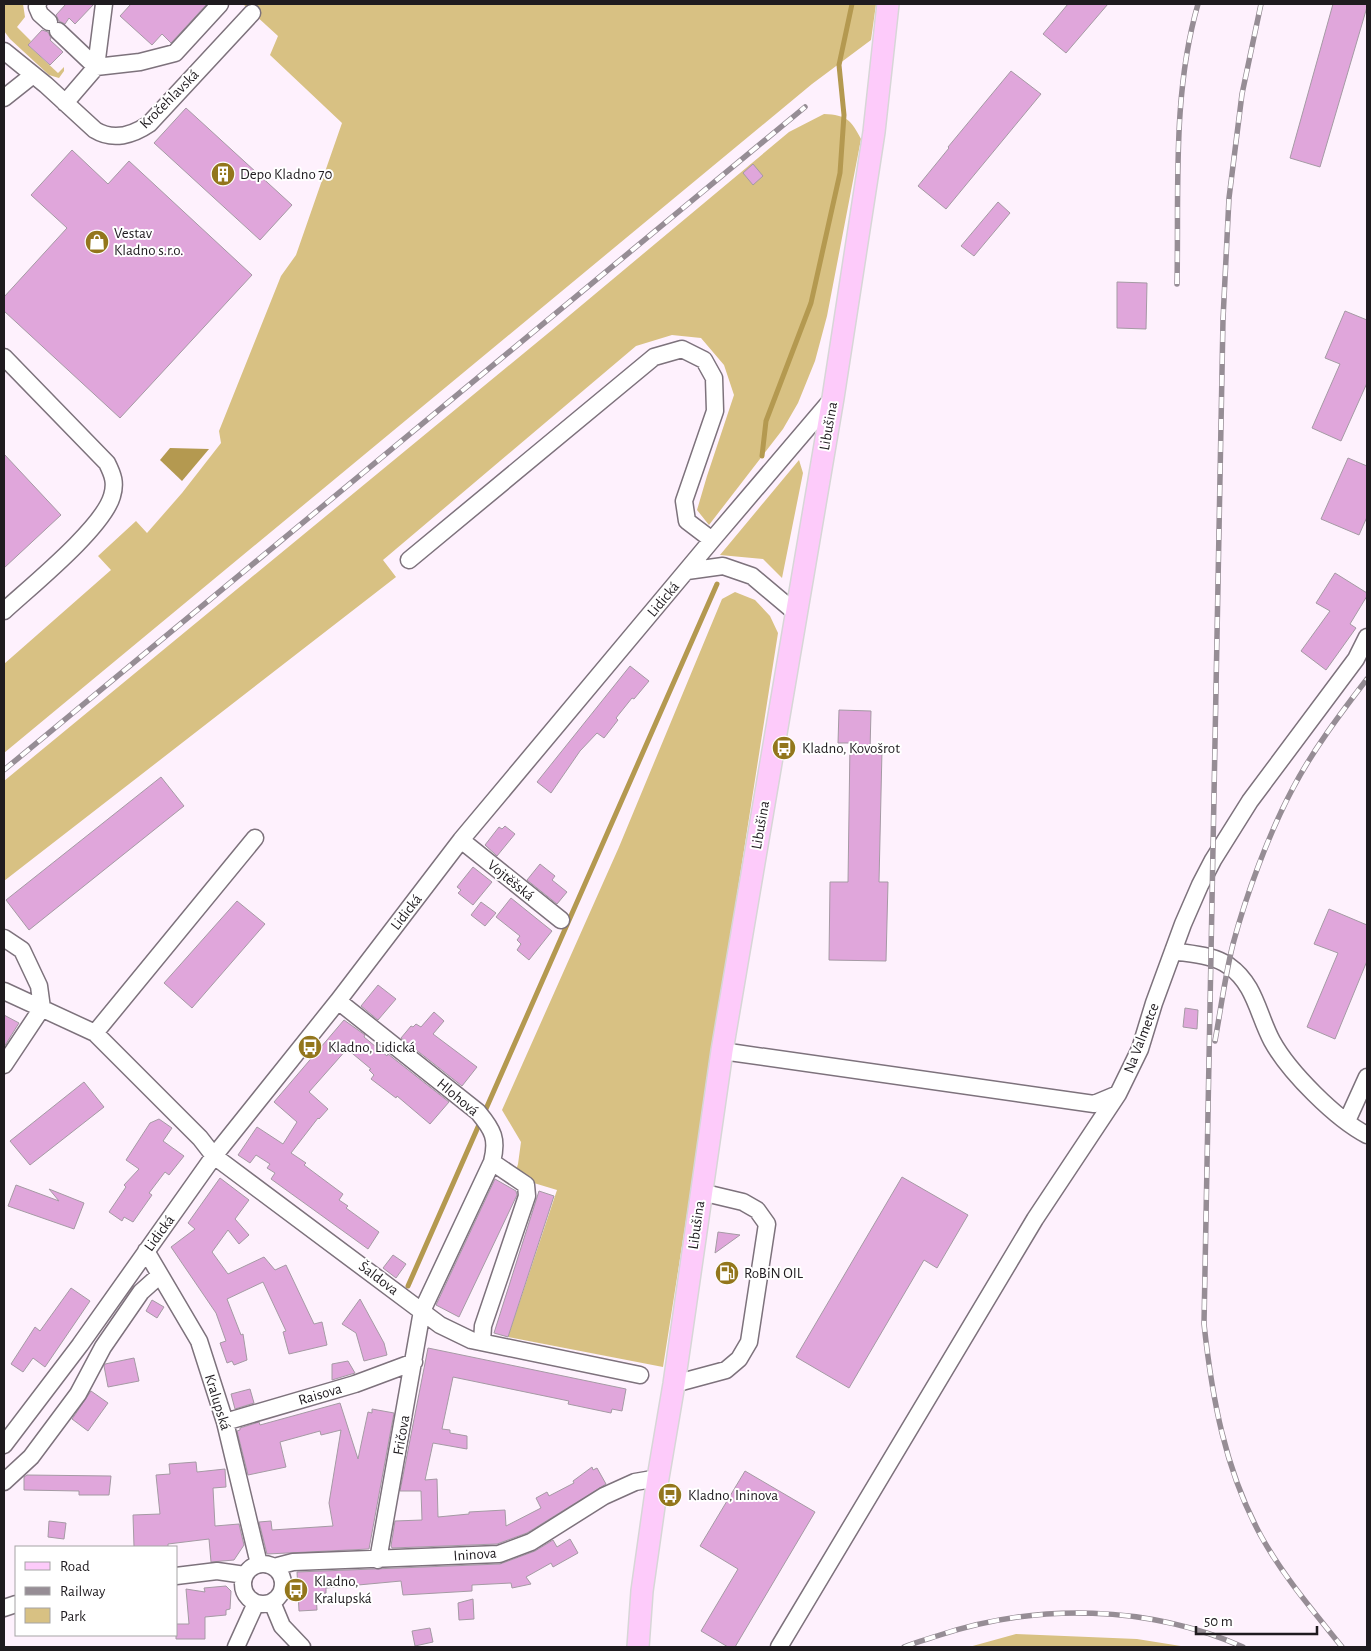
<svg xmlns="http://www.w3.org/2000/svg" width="1371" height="1651" font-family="'Alegreya Sans',sans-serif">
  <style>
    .green { fill: #d8c183 }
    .water { fill: #b49950 }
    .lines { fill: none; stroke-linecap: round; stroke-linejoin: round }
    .stream { stroke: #b49950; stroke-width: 5 }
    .building { fill: #e0a6db; stroke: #a59aa4 }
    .minor-casing { stroke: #7d727c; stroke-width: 19 }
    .major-casing { stroke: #d7d6d7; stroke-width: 24 }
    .minor { stroke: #fff; stroke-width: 16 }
    .major { stroke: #fdcbfa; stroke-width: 21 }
    .rail-casing { stroke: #968d95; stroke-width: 5.5 }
    .rail { stroke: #fff; stroke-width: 4; stroke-dasharray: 11; stroke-linecap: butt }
    .labels { text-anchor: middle; stroke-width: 4; stroke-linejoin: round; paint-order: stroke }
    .street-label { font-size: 15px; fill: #1f1b1f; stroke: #fff }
    .poi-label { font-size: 15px; fill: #1f1b1f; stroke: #fff; text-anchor: start }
  </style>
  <rect width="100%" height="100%" fill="#fef1fd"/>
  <path class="green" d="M4,4H23L25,17L17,27L31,41L28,45L58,73L64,67V71L59,78L49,75L10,39L4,31Z
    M243,4H876L871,40L812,84L4,753V664L111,570L98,556L136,521L147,533L182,493L221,443L219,431L281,276L296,255L342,123L270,55L278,36Z
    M824,114C847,115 851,120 861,139L827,316L815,361L798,403L783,429L709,525L697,510L707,476L734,395L724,365L701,338L672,335L636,346L383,560L396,577L4,881V781L552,330L789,132Z
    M799,460L803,473L782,578L763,559L720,555Z
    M735,592L755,600L770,616L778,633L663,1367L508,1337L557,1190L514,1177L518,1164L521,1142L502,1110L619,847L722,599Z
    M1016,1634L1137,1639L1187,1647H969Z"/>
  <path class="water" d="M170,448L209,449L182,481L160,460Z"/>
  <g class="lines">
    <path class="stream" d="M762,456L766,421L811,303L840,173L844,115L839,65L852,4
      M408,1286L717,584"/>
  </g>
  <path class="building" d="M66,4H94L75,24L69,18L65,24L59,21L56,15Z
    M131,4H207L171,43L162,34L152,45L120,16Z
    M1068,4H1108L1066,53L1043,34Z
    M1333,4H1367V7L1320,167L1290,158Z
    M42,30L48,32L51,38L50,40L63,52L50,65L28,45Z
    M1011,71L1041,94L946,209L918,186L949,148L948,147Z
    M186,108L292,205L260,240L154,143Z
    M72,150L108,184L129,161L252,275L120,418L4,311V297L67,228L31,195Z
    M753,164L763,176L753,185L743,173Z
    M998,202L1010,213L974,256L961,246Z
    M1117,282L1147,283L1146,329L1117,328Z
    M1345,311L1367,320V383L1341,441L1312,428L1340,364L1325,358Z
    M4,454L61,515L4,568Z
    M1348,458L1367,466V517L1359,535L1321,519Z
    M1335,573L1367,593V596L1350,624L1356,628L1326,670L1301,651L1330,611L1316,603Z
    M630,666L649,681L634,699L632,698L616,718L618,720L604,738L597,733L580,751L551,793L537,782Z
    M839,710L871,711L870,750H882L879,882H888L886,961L829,960L830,882H848L850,743H838Z
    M161,777L184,806L29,930L6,900Z
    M505,826L515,834L497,856L485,845L499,827L502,829Z
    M540,864L555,876L552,880L567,892L557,904L527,880Z
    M473,867L492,882L473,905L458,893L461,890L457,887Z
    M511,898L552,931L529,960L517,950L521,944L517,940L520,936L496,917Z
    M237,901L265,924L192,1008L164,983Z
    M481,902L496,913L485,926L471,915Z
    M1329,909L1367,925V961L1335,1039L1307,1027L1338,953L1314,944Z
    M378,985L396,999L378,1020L361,1006Z
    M1185,1008L1198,1010L1197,1029L1183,1027Z
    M434,1012L444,1021L433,1034L477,1067L462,1086L401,1038L411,1026L413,1027L416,1024L421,1027Z
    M4,1015L19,1023L4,1047Z
    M344,1020L365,1035L364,1037L387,1056L388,1054L449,1102L430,1124L397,1096L396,1098L371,1079L374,1075L369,1070L371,1069L347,1049L309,1092L328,1109L319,1119L318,1118L291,1153L306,1163L304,1165L343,1194L339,1200L348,1206L346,1208L379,1232L368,1249L271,1179L275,1173L267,1168L270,1164L256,1155L250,1163L238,1155L257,1127L283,1144L297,1122L274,1102Z
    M84,1082L104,1107L30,1165L10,1141Z
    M159,1119L172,1128L163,1141L184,1156L169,1175L165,1172L149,1193L152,1195L133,1222L124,1217L122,1221L109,1212L126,1187L124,1185L139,1169L126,1160L150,1123Z
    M902,1177L968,1215L937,1268L924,1260L849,1388L796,1357Z
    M220,1178L249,1200L235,1219L249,1235L239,1244L228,1230L212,1252L228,1274L264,1257L275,1270L286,1265L314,1324L322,1322L327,1345L289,1354L283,1332L286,1331L263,1282L227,1299L241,1335L243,1334L247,1360L234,1365L232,1361L227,1363L220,1343L226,1341L216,1313L171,1247L195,1229L188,1223Z
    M495,1179L516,1191L517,1195L459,1317L436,1305Z
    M16,1185L59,1201L49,1189L84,1203L74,1229L8,1206Z
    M539,1191L554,1196L508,1337L494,1333Z
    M718,1232L740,1235L715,1253Z
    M393,1255L406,1264L396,1278L383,1268Z
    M71,1288L90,1301L45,1367L33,1358L23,1372L11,1364L35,1327L40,1331Z
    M360,1299L384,1343L387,1355L364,1361L356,1333L342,1324Z
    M152,1300L164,1307L157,1318L146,1311Z
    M428,1348L626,1389L622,1411L612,1409L611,1413L568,1404L569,1401L453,1377L442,1429L450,1430V1433L467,1436V1449L433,1443L425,1480L437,1479L438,1517L469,1514V1512L505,1510L506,1526L541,1508L536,1498L547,1492L549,1496L574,1483L573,1481L592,1467L593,1470L597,1468L606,1484L527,1533L497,1544L392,1548L391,1546L395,1521L422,1520L421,1491H400Z
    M134,1358L139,1381L108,1387L104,1366L105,1364Z
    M348,1361L355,1373L332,1380V1364Z
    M250,1389L254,1403L235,1409L231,1394Z
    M91,1391L108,1403L88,1431L72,1419Z
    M340,1403L358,1459L368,1412L372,1413V1409L394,1413L369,1549L267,1554L259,1522L271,1521L272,1530L333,1526L329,1503L341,1430L321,1435L320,1431L280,1442L286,1467L248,1475L237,1431L240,1430V1428L259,1422L260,1425Z
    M196,1462L197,1472L225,1469L226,1487L213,1488L215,1526L239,1524L244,1545L234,1560L211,1562L209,1539L168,1544V1547H134L133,1515L160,1514L156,1475L170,1474L169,1464Z
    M745,1471L815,1512L735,1647H728L701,1631L738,1569L700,1546Z
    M27,1475L111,1476L109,1495H79V1491L24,1490V1477Z
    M49,1521L66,1523L64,1539L48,1537Z
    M570,1539L578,1553L553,1567L551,1563L526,1577L531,1584L512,1588L511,1583L472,1585V1591L403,1595L401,1581L326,1588V1593L316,1594L317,1610L299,1611L297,1572L500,1564L535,1551L553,1540L557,1547Z
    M226,1586L231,1591L230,1609L226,1610V1615L205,1617V1639H176V1624H189L186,1589L205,1592L204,1588Z
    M473,1599L474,1619L459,1620L458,1603Z
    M430,1628L433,1642L415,1646L412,1631Z"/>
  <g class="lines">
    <g class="minor-casing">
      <path id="minor" d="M38,4L37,7L40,14L49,22
        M58,31L96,67L140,62L175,53L220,4
        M4,51L46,85L95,130C113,141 133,135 149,124L252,13
        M4,98L33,75
        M65,103L96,67L104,4
        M4,357L107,463C113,475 116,483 112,496C103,528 30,587 4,611
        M409,560L654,357L682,349L704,360L714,378L715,411L684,501L687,521L712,540
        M687,571L723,566L752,576L796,613
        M461,840L561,920
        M4,938L22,950L39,986L42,1008L4,1065
        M1173,951C1191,954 1214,955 1229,966C1255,984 1258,1015 1272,1041C1289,1072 1336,1119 1367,1135
        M4,991L95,1033L200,1138L214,1156L440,1325L471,1340L640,1375
        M338,1001L478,1112C493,1130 498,1139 492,1162L422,1311L378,1560
        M95,1033L255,838
        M722,1051L1094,1104L1118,1094
        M1347,1121L1367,1077
        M146,1251L199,1341L225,1422L259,1564
        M482,1342L483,1326L527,1196L526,1185L492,1162
        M674,1384L726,1370L739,1359L749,1342L767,1224L757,1210L743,1202L701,1192
        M225,1422L355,1384L414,1362
        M4,1445L80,1345L214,1156L338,1001L461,840L712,540L833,398
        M4,1482L31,1457L78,1394L103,1347L141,1292L160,1275
        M243 1584a20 20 0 1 1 40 0a20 20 0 1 1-40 0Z
        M274,1567L293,1562L499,1554L531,1542L604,1496L635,1482L658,1478
        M176,1576L217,1571L245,1575
        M272,1602L282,1626L302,1647
        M4,1608L16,1604
        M236,1647L256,1603
        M779,1647L1035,1219L1118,1094L1140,1049L1154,1003L1183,924L1200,885L1213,860L1250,801L1356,659L1367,637"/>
    </g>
    <g class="major-casing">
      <path id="major" d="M638,1647L642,1591L658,1478L674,1384L722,1051L833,398L874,132L888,4"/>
    </g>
    <use href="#minor" class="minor"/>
    <use href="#major" class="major"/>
    <g class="rail-casing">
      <path id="rail" d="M1261,4L1242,94L1229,198L1223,319L1204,1324C1212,1398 1225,1470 1261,1536C1283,1576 1314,1612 1342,1647
        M1177,284C1179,191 1172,94 1198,4
        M4,770L805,107
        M1215,1041C1221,1008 1225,976 1233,944C1246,895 1269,833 1293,788C1313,750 1340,714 1367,679
        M904,1647C916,1642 928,1639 940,1635C1037,1603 1149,1605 1243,1647"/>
    </g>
    <use href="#rail" class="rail"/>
  </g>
  <defs>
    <g id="building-disc" transform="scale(1.25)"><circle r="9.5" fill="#93761c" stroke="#fff"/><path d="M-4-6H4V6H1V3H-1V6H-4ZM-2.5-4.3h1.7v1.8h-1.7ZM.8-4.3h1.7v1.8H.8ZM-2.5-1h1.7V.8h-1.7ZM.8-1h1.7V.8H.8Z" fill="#fff"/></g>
    <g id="shop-disc" transform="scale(1.25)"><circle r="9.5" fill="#93761c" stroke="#fff"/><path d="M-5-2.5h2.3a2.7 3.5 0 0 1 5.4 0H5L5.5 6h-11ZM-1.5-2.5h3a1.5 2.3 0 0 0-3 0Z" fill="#fff"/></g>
    <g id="bus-disc" transform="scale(1.25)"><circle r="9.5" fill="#93761c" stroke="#fff"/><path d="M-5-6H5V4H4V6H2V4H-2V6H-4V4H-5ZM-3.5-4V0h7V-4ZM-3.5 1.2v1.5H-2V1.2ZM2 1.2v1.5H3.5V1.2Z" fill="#fff"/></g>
    <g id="fuel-disc" transform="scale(1.25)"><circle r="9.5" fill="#93761c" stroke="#fff"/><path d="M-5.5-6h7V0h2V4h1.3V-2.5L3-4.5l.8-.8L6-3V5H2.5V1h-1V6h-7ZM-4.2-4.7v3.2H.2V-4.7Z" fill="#fff"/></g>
  </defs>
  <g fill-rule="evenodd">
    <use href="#building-disc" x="223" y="174"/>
    <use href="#shop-disc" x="97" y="242"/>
    <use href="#bus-disc" x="784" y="748"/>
    <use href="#bus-disc" x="310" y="1047"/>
    <use href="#fuel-disc" x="727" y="1273"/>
    <use href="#bus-disc" x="670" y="1495"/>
    <use href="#bus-disc" x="296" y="1590"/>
  </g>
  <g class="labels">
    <g class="street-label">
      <text transform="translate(169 99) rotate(-45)" y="5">Kročehlavská</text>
      <text transform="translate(828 426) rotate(-80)" y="5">Libušina</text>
      <text transform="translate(663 599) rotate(-50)" y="5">Lidická</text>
      <text transform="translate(760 825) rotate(-80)" y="5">Libušina</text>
      <text transform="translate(511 880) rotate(39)" y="5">Vojtěšská</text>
      <text transform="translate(406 912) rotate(-52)" y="5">Lidická</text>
      <text transform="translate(1141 1038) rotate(-69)" y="5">Na Valmetce</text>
      <text transform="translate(458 1097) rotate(40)" y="5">Hlohová</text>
      <text transform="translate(696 1225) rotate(-82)" y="5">Libušina</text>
      <text transform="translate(159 1233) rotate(-54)" y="5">Lidická</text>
      <text transform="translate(379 1278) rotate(37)" y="5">Šaldova</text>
      <text transform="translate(320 1394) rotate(-16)" y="5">Raisova</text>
      <text transform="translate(218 1402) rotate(73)" y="5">Kralupská</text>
      <text transform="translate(401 1435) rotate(-80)" y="5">Fričova</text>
      <text transform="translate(475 1554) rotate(-4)" y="5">Ininova</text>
    </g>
    <g class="poi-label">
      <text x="240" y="179">Depo Kladno 70</text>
      <text x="114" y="238">Vestav<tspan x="114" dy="17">Kladno s.r.o.</tspan></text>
      <text x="802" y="753">Kladno, Kovošrot</text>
      <text x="328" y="1052">Kladno, Lidická</text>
      <text x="744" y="1278">RoBiN OIL</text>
      <text x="688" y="1500">Kladno, Ininova</text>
      <text x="314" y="1586">Kladno,<tspan x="314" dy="17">Kralupská</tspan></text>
    </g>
  </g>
  <rect width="1371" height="1651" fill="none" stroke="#1f1b1f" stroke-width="10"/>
  <rect x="15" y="1546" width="162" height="90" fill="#ffffff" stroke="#a5a4a5"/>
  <rect x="25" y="1562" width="25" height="8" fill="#fdcbfa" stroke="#a5a4a5"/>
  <text x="60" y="1571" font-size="15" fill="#1f1b1f">Road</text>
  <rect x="25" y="1587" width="25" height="8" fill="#968d95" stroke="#a5a4a5"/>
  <text x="60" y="1596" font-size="15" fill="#1f1b1f">Railway</text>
  <rect x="25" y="1608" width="25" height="15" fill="#d8c183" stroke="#a5a4a5"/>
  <text x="60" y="1621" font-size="15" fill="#1f1b1f">Park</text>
  <path d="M1196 1626v8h121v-8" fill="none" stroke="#1f1b1f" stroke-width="2.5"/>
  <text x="1204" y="1626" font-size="15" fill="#1f1b1f" stroke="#ffffff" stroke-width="4" paint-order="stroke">50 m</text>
</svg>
